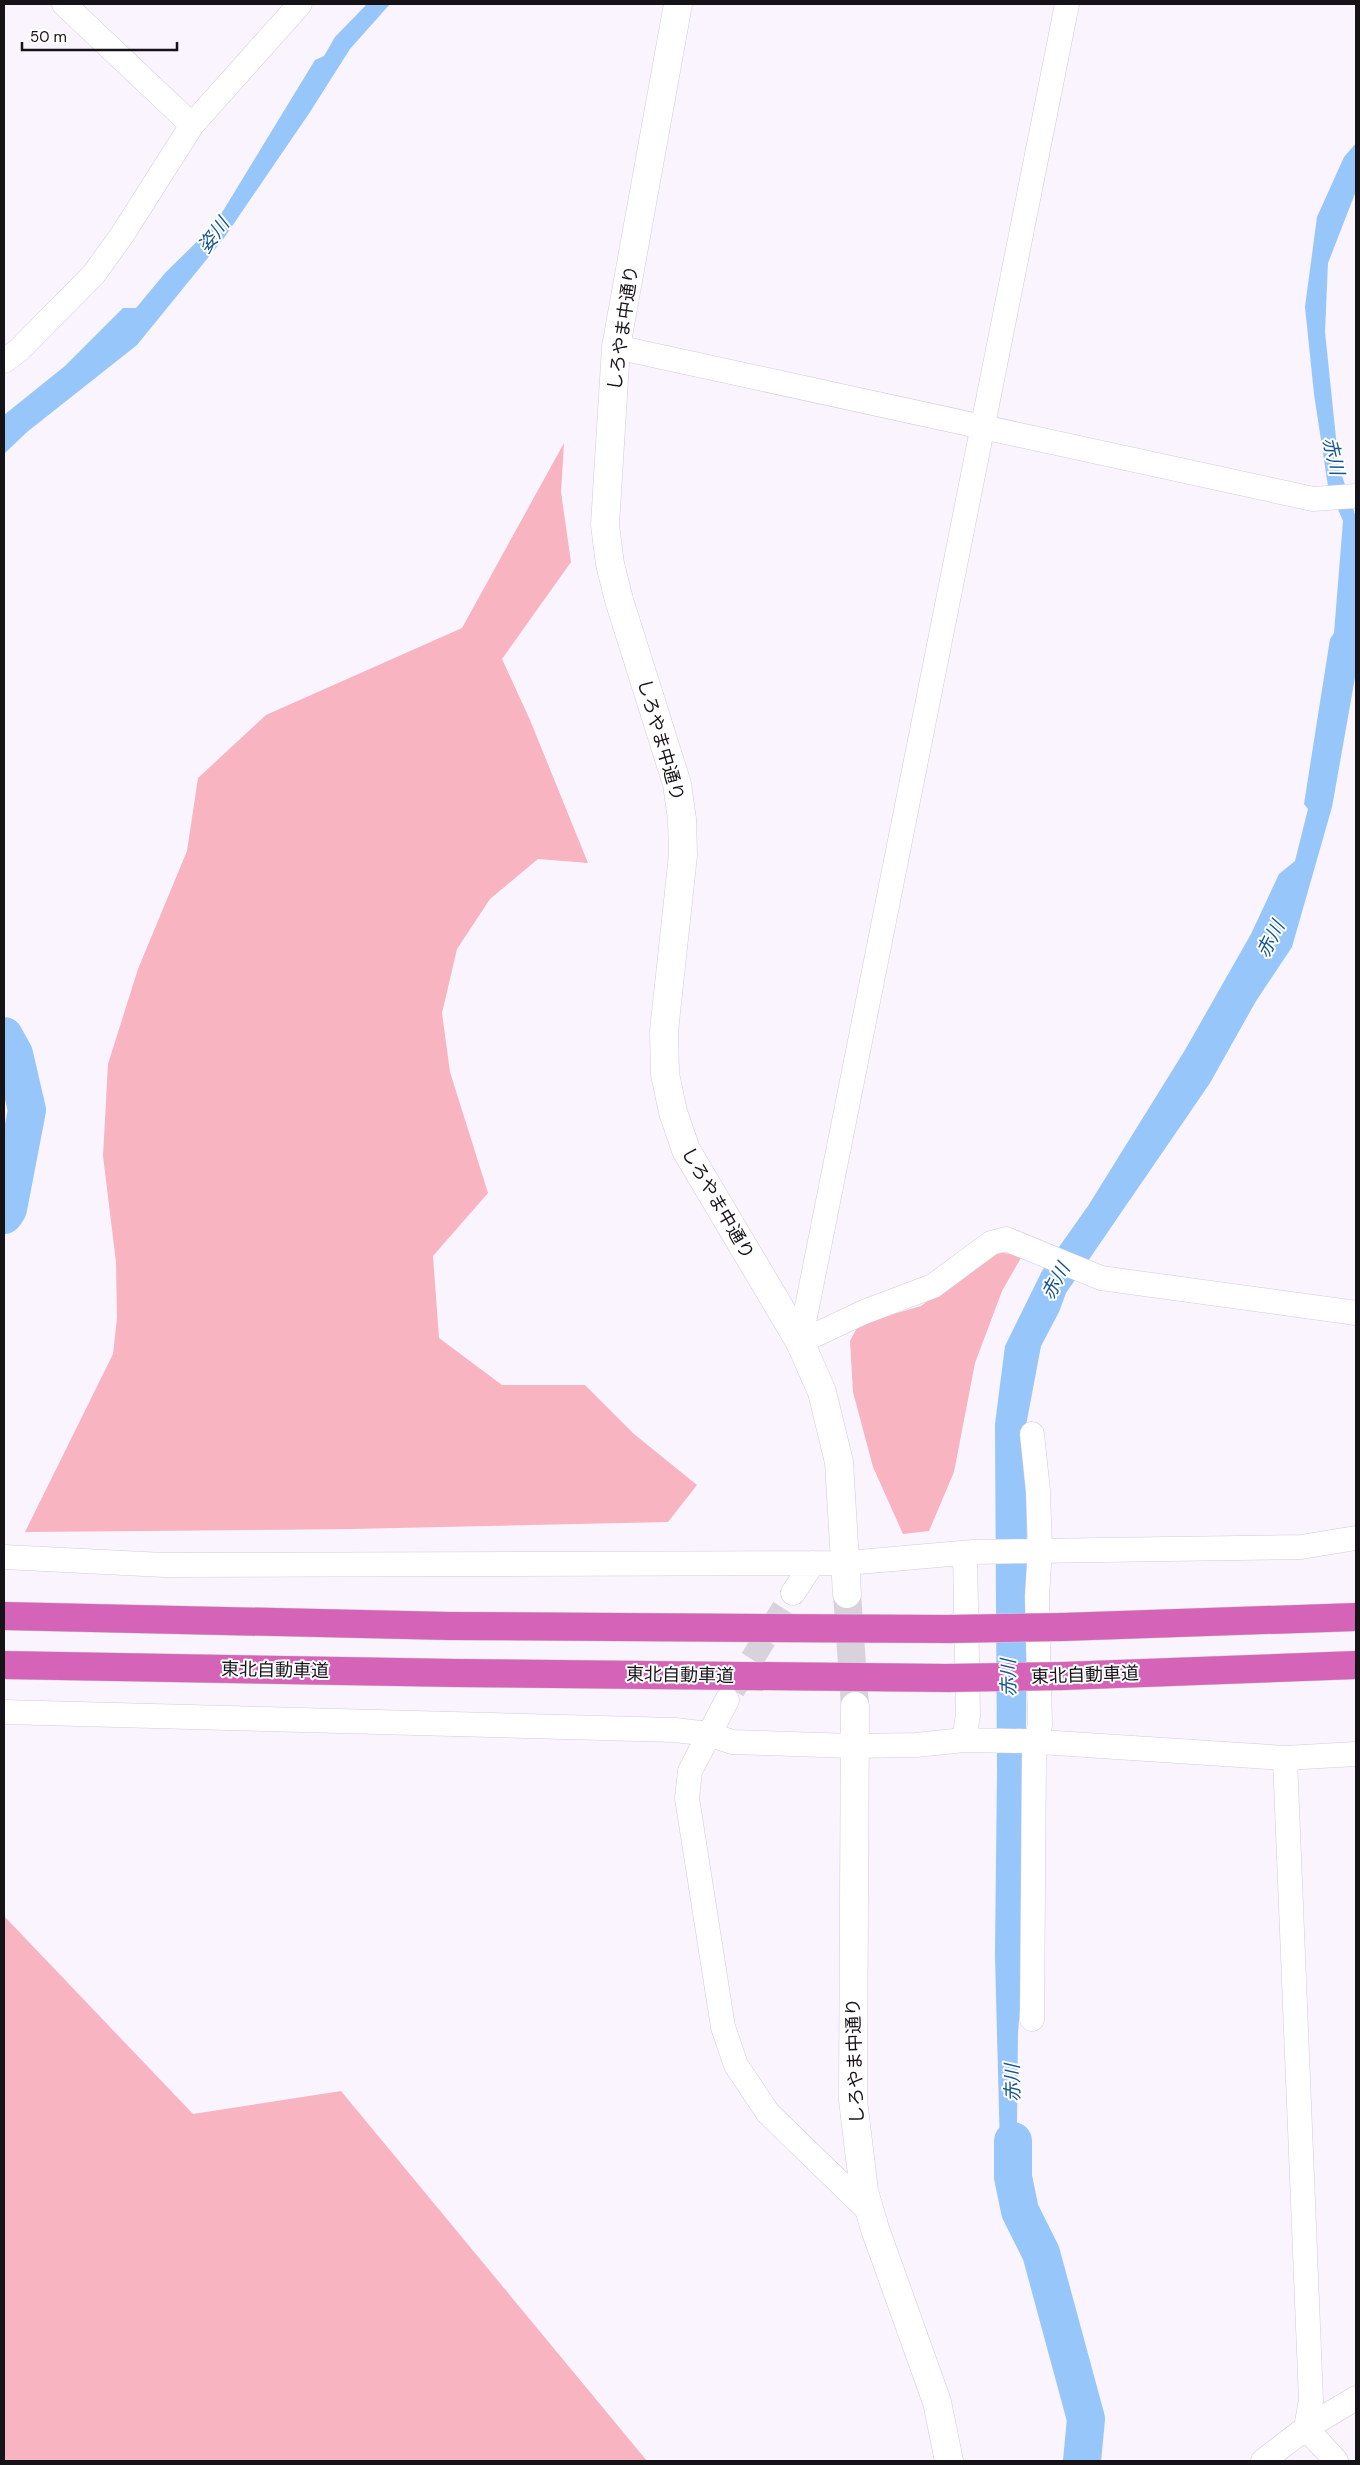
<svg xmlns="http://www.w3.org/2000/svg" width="1360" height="2465" font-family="'DM Sans','Noto Sans JP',sans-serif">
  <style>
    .green { fill: #f8b4c0 }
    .water { fill: #96c6fa }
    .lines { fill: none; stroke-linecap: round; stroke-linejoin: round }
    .river { stroke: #96c6fa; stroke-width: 38 }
    .minor-tunnel { stroke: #d7d2dc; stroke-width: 24; stroke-dasharray: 24 12; stroke-linecap: butt }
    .tertiary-tunnel { stroke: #d7d2dc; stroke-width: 28; stroke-dasharray: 28 14; stroke-linecap: butt }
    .minor-casing { stroke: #d3cbdb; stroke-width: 25 }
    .tertiary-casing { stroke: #d3cbdb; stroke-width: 29 }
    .motorway-casing { stroke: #d5d4d5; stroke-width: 29 }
    .minor { stroke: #fff; stroke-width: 24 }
    .tertiary { stroke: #fff; stroke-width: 28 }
    .motorway { stroke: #d564b9; stroke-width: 28 }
    .motorway-bridge-casing { stroke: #d5d4d5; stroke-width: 29; stroke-linecap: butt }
    .motorway-bridge { stroke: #d564b9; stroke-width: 28 }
    .labels { text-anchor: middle; stroke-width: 4; stroke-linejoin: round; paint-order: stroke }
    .street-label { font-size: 18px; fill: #151218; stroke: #fff }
    .water-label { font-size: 19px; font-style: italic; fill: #165690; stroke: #fff }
  </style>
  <rect width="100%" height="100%" fill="#f9f4fe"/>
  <path class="green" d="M564,443L561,492L571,562L502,659L530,720L588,863L538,859L490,899L457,949L442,1013L450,1072L488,1193L433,1256L439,1338L502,1385H585L634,1434L697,1485L668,1522L352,1529L25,1532L113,1354L117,1318L116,1262L103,1156L108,1064L138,969L187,851L198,778L266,715L462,628Z
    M993,1251L1022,1256L1002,1291L975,1363L954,1472L929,1531L903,1534L873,1467L853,1392L850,1341L859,1324L921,1306L971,1270Z
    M4,1916L193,2114L341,2091L647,2461H4Z"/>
  <path class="water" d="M367,4H390L350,49L310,112L224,238L137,345L27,432L4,454V415L65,366L123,308H136L166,272L215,224L315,60L324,56L335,37Z
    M1356,143V191L1328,263L1325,332L1339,467L1356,517V672L1332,807L1292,947L1256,1001L1210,1083L1066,1293L1059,1312L1041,1346L1024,1436L1027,1496L1025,1953L1018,2032L1016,2203L1000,2149L995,1956L997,1770L995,1424L1005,1346L1042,1271L1088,1206L1185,1050L1251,934L1279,874L1295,861L1308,809L1304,804L1330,639L1334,633L1343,521L1328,486L1314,394L1305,307L1317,217L1344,157Z"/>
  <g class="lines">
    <path class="river" d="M4,1036L14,1054L27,1110L8,1209L4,1215
      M1013,2141V2177L1020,2211L1041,2253L1086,2419L1082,2461"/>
    <path class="minor-tunnel" d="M733,1690L793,1593"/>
    <path class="tertiary-tunnel" d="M847,1594L855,1706"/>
    <g class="minor-casing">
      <path id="minor" d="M64,4L192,125
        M616,347L1313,499L1356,496
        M4,361L19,350L94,274L122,235L192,125L300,4
        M800,1342L1067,4
        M800,1342L864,1312L933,1286L991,1243L1006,1239L1101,1278L1356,1313
        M1032,1434L1038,1491L1040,1550L1037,1596L1040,1725L1034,1754L1032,2019
        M4,1557L164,1565L847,1563L973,1552L1301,1547L1356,1538
        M793,1593L813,1563
        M727,1700L690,1771L687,1798L723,2027L736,2065L768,2113L871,2213
        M4,1712L675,1730L709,1734L732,1742L853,1746L916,1745L964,1740L1025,1741L1285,1758L1356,1754
        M964,1740L968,1715L965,1553
        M1285,1758L1311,2400L1306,2428
        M1306,2428L1336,2461
        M1263,2461L1306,2428L1356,2398"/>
    </g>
    <g class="tertiary-casing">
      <path id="tertiary" d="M678,4L616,347L605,525L610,564L619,600L677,784L682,819L683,855L664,1031L665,1074L673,1112L686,1150L800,1342L822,1392L839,1462L847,1594
        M855,1706L853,2100L864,2191L875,2229L937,2402L949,2461"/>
    </g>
    <g class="motorway-casing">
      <path id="motorway" d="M4,1616L449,1626L949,1629
        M1062,1627L1356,1617
        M4,1665L456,1673L948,1678
        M1063,1676L1356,1665"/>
    </g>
    <use href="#minor" class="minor"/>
    <use href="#tertiary" class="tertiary"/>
    <use href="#motorway" class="motorway"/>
    <g class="motorway-bridge-casing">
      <path id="motorway-bridge" d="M949,1629L1062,1627
        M948,1678L1063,1676"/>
    </g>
    <use href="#motorway-bridge" class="motorway-bridge"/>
  </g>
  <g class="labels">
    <g class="street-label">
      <text transform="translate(623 328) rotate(-82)" y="6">しろやま中通り</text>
      <text transform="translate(661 740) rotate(74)" y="6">しろやま中通り</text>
      <text transform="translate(718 1203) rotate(60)" y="6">しろやま中通り</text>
      <text transform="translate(275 1670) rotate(1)" y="6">東北自動車道</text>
      <text transform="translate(680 1675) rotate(1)" y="6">東北自動車道</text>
      <text transform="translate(1085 1675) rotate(-2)" y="6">東北自動車道</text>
      <text transform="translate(855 2061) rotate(-92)" y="6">しろやま中通り</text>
    </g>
    <g class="water-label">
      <text transform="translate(213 235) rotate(-53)" y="7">姿川</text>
      <text transform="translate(1334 456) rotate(77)" y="7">赤川</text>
      <text transform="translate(1270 939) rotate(-63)" y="7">赤川</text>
      <text transform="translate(1055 1281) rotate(-61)" y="7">赤川</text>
      <text transform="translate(1008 1678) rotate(-91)" y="7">赤川</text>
      <text transform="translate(1012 2083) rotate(-91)" y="7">赤川</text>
    </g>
  </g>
  <rect width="1360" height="2465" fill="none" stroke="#151218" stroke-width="10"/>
  <path d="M22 42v8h155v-8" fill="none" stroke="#151218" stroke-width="2.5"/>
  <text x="30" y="42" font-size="15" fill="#151218" stroke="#ffffff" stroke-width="4" paint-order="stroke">50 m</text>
</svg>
